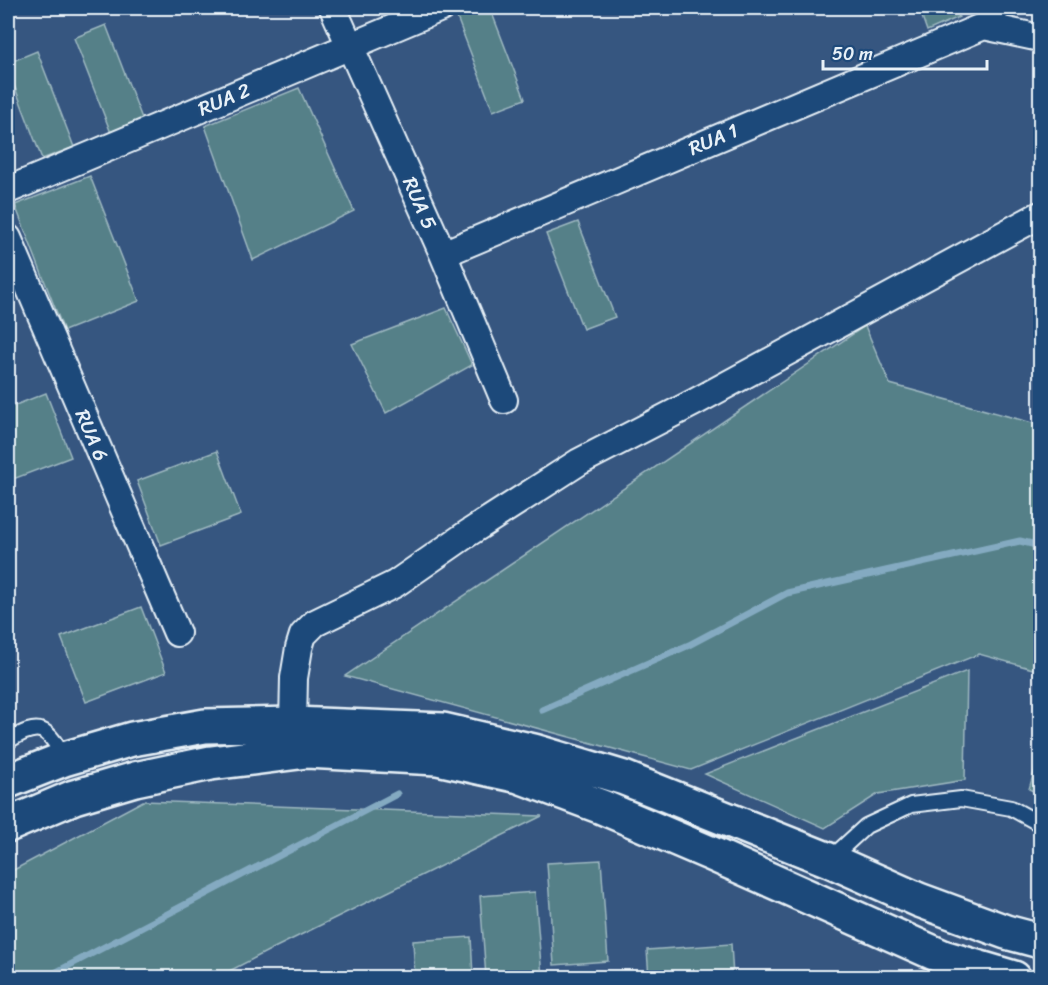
<svg xmlns="http://www.w3.org/2000/svg" width="1048" height="985" font-family="Sriracha,sans-serif">
  <style>
    .green { fill: #558088; stroke: #9eb8c0; stroke-width: 1.5 }
    .lines { fill: none; stroke-linecap: round; stroke-linejoin: round }
    .stream { stroke: #84aac1; stroke-width: 7 }
    .lane-casing { stroke: #e8f1f8; stroke-width: 18 }
    .street-casing { stroke: #e8f1f8; stroke-width: 30 }
    .secondary-casing { stroke: #e8f1f8; stroke-width: 38 }
    .lane { stroke: #1f4a7a; stroke-width: 14 }
    .street { stroke: #1f4a7a; stroke-width: 26 }
    .secondary { stroke: #1f4a7a; stroke-width: 33 }
    .labels { text-anchor: middle; stroke-width: 6; stroke-linejoin: round; paint-order: stroke }
    .street-label { font-size: 20px; fill: #e8f1f8; stroke: #1f4a7a }
  </style>
  <rect width="100%" height="100%" fill="#365680"/>
  <filter id="ink" filterUnits="userSpaceOnUse"><feTurbulence type="fractalNoise" baseFrequency=".0167" numOctaves="2"/><feDisplacementMap in="SourceGraphic" scale="12" xChannelSelector="R" yChannelSelector="G"/><feConvolveMatrix kernelMatrix="1 2 1 2 8 2 1 2 1" color-interpolation-filters="sRGB"/></filter>
  <g filter="url(#ink)">
    <path class="green" d="M476,8H490L525,99L493,111L456,15Z
      M919,8H955L959,17L927,31Z
      M106,25L143,121L111,133L74,38Z
      M37,51L74,147L42,159L8,69V63Z
      M299,88L354,211L253,260L205,126Z
      M90,176L139,301L64,331L15,205Z
      M578,222L615,317L583,329L546,234Z
      M446,308L472,365L386,413L352,344Z
      M865,326L890,384L1040,425V671L979,654L691,770L345,676Z
      M46,393L71,457L8,481V408Z
      M217,451L241,515L161,545L137,481Z
      M141,607L166,672L86,702L61,637Z
      M967,671L965,780L878,794L825,828L705,774Z
      M1040,752V794L1029,789Z
      M143,801H144L542,816L268,951L218,977H8V873Z
      M601,860L608,961L554,965L547,863Z
      M535,892L542,977H486L480,896Z
      M471,937L473,977H415L413,941Z
      M731,944L733,977H649L647,950Z"/>
    <g class="lines">
      <path class="stream" d="M542,710L689,645L787,593L1020,541L1040,546
        M45,978L397,794"/>
      <g class="lane-casing">
        <path id="lane" d="M8,741C40,721 48,727 64,759
          M829,860L866,826L911,805L961,799L1011,808L1040,824"/>
      </g>
      <g class="street-casing">
        <path id="street" d="M333,8L443,254L504,400
          M997,8L984,26L1040,38
          M8,190L441,8
          M8,238L177,633
          M443,254L984,26
          M293,724L294,678L299,648L303,635L315,623L395,584L467,534L579,462L695,402L1040,215"/>
      </g>
      <g class="secondary-casing">
        <path id="secondary" d="M8,781L64,759L132,739L205,726L293,724L443,730L534,751L624,778L829,860L919,900L1006,932L1040,941
          M8,825L74,797L135,779L211,763L307,751L437,758L519,776L602,807L712,854L943,957L1014,978"/>
      </g>
      <use href="#lane" class="lane"/>
      <use href="#street" class="street"/>
      <use href="#secondary" class="secondary"/>
    </g>
  </g>
  <g class="labels">
    <g class="street-label">
      <text transform="translate(224 99) rotate(-23)" y="7">RUA 2</text>
      <text transform="translate(713 139) rotate(-23)" y="7">RUA 1</text>
      <text transform="translate(420 203) rotate(66)" y="7">RUA 5</text>
      <text transform="translate(92 435) rotate(67)" y="7">RUA 6</text>
    </g>
  </g>
  <rect width="1048" height="985" fill="none" stroke="#1f4a7a" stroke-width="30"/>
  <rect x="15" y="15" width="1018" height="955" fill="none" stroke="#e8f1f8" stroke-width="2" filter="url(#ink)"/>
  <path d="M823 60v9h164v-9" fill="none" stroke="#e8f1f8" stroke-width="3"/>
  <text x="832" y="60" font-size="18" fill="#e8f1f8" stroke="#1f4a7a" stroke-width="4.5" paint-order="stroke">50 m</text>
</svg>
